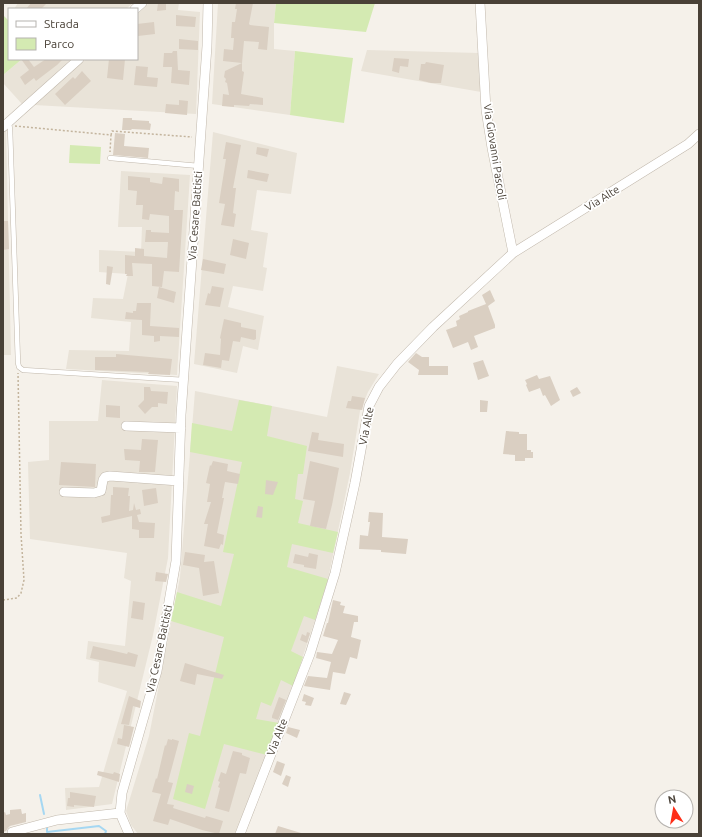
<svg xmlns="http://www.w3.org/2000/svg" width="702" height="837" font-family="Ubuntu,sans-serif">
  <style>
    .residential { fill: #e9e3d8 }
    .green { fill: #d4eab2 }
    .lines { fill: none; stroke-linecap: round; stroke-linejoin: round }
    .stream { stroke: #a5d7f2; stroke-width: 2 }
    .building { fill: #dacfc2 }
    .service-casing { stroke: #c1b8ac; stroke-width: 5.5 }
    .minor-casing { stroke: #c1b8ac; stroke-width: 10 }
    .path { stroke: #c3b49d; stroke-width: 1.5; stroke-dasharray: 2 2; stroke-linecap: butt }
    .service { stroke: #fff; stroke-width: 4.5 }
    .minor { stroke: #fff; stroke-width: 9 }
    .labels { text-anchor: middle; stroke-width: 3.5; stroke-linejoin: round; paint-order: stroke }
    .street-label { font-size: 11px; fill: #494137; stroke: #fff }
  </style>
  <rect width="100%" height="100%" fill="#f5f1ea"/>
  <path class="residential" d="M18,3H133L126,9H14Z
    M149,3H179L178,10L200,12L196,114L34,105L86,59H137V14Z
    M218,3H276L274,23V49L295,51L290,115L212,104Z
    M367,50L479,53L481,92L361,71Z
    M22,59H71L22,104L3,83V75Z
    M6,129L11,355H3V132Z
    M213,132L297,153L291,194L257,190L251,230L268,233L263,267L267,268L263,291L233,286L228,307L264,316L258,350L243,346L237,373L194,364Z
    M121,171L190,175L177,375L66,369L69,350L129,351L131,322L91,318L93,298L123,299L128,274L99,272V250L141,252L142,227H118Z
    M337,366L379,374L368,392L360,411L350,473L327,584L296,677L236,834H138L131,825L126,811L149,736L180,577L195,391L327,417Z
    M102,380L177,386L168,558L153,635L112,804L66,810L65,788L99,787L127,691L98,682L99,662L86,659L88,641L125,646L131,581L124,578L127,553L30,539L28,462L49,460V421H98Z"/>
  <path class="green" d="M276,3H375L366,32L274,23Z
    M3,15L9,21V59H22L3,75Z
    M295,51L353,58L344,123L290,115Z
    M70,145L101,147L100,164L69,163Z
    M239,400L272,406L267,436L307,446L303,474H298L295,499L303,501L298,523L338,532L333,553L292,544L287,567L328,579L315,620L304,616L291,651L303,657L293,686L281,680L271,706L261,702L256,719L279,723L267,755L224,744L205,809L173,799L189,733L200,736L224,637L171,621L177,592L221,606L234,554L223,552L242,462L190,452L192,423L232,431Z"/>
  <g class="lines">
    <path class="stream" d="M40,795L44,814
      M47,828V832L99,826L106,831L105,834"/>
  </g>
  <path class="building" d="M31,3H47L41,9H26Z
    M158,3L166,4V10L157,11Z
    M236,3H253L249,24L250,25L269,27L267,50L258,49L259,42L244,41L242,63L223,61L224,49L233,50L234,38H231L232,22H235L237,9H235Z
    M176,15L196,17L195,27L176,26Z
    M154,22L155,34L138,36L137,24Z
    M179,39L198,41V50L179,49Z
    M173,51H177L178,70L190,71L189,85L171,83L172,67H163L164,53H172Z
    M394,58L409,59L408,67L400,66L399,73L392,71Z
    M21,59H28L34,67L46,59H63L57,65L36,81L34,78L25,85L20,77L29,70Z
    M109,59H125L123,80L107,78Z
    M426,62L444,65L441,83H431L419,80L421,64H425Z
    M242,63V71L244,72L241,94L263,98V105L250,104L249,106L234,105V107L222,106L223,94L229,95L227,83L225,82L226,79L224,77L225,71Z
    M136,66L148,67L147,77L158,78L157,87L134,85Z
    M82,71L91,81L65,105L55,94L73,77L75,79Z
    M179,100L188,101L187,115L165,113L166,104L179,105Z
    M123,118H132V120L149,121V123L151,124L150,130L132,129L131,130H122Z
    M115,133L125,134L124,146L149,148L148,158L113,155Z
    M226,142L241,145L233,188H236L233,213L236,214L234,227L221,225L225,204L219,203L226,159H223Z
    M257,147L269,149L267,157L256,154Z
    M248,170L269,174L267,182L247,178Z
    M128,176L150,178V182L162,184L163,177L179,179V192L175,191L174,210H183L179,272L164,271L162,287L152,286V264L132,263L133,276H126L127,274H125V255L135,256V248L144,249V256L167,258L168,242H145L146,230H151V232L169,233V216L150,214L149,220L142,219L143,205H136L137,191L128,190Z
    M3,221H8L9,249L3,250Z
    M233,239L249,243L246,259L230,255Z
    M203,259L226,264L224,274L201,270Z
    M107,266L113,267L110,285L106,284Z
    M212,286L224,288L220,307L205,305L208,293L210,294Z
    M159,287L176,292L174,303L157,298Z
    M490,290L495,301L488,306L495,325V328L474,336L478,347L471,350L468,342L453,348L446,330L457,326L456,321L460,319L459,316L468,312V311L486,304L482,295Z
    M137,303H151L150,326L179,328V337L160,336V341L154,342V336L142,335V320L125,319L126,312L133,313V311H136Z
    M224,319L241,323V327L256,330V339L254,340L241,337L240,342L233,341L229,361L222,360L221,368L203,365L205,353L220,355L221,339L220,338Z
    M416,353L422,357H429V366H448V375H418L419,370L408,362Z
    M116,354L172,359L170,375L148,374L149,372L95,370V357H116Z
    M483,360L489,376L478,380L473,363Z
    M537,375L539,379L550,376L560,400L551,406L545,395L543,396L540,388L529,392L526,385L527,384L525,380Z
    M144,387H150L151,391L168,392L167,404L158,403V407H152L145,414L138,406L144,400Z
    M577,387L581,393L573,397L570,391Z
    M352,396L365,398L362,410L346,408L348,401H351Z
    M480,400L488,401L487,412H480Z
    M106,405L120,406V418L106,417Z
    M506,431L519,432V434H527V450H531V452H533V458H525V461H515V455L503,454Z
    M312,432L319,433L318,440L344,444L343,457L308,451Z
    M142,439L158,440L155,472H139L140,461L125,460L124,449L141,450Z
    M213,461L228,464L227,471L240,474L238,484L225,482L224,487L222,498H224L217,533L224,535L223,545L221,544L219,549L204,546L208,524H204L211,502H207L210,484L206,483L210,465L211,466Z
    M310,461L339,468L332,505L326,529L310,526L315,501L303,499Z
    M61,462L96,464L95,487L59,485Z
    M266,480L278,482L273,495L265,494Z
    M113,487L129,488L128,496H130L129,511L133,510L134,503L136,510L140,509L141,514L137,515L139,522L155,523L154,538H139V530L132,529V516L102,523L101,517L110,515L111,495H113Z
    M156,488L158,503L144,506L142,490Z
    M258,506L263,507L262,518L256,517Z
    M369,512L383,513L382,537L408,539L406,554L381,552V550L359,549L360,535L368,536L370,522H368Z
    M185,552L205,555L204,562L214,561L219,593L203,596L199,568L183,565Z
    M309,553L318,555L316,569L304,567V565L293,563L295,554L308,557Z
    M156,572L168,574L166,582L155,581Z
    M333,600L341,602L340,605L345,606L343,613L358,616V622H354L351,637L361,640L357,659L350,657L345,674L333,672L330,690L304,686L308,676L327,678L331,662L316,658L317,652L332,654L338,640L323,636L327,623H328Z
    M133,601L145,603L143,620L131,618Z
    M307,632L310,633L307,643L300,640L302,634L306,636Z
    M93,646L127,654L128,652L138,655L135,667L90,658Z
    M185,663L224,675L222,679L197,674L195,685L180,681Z
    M344,692L351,694L346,705L340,704Z
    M304,694L314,698L311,706L305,705L306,702L302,701Z
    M129,696L141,701L140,708L133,706L129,725L121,724Z
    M279,697L286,700L278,720L272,718V716Z
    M124,725L134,727L129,747L117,744L118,738L122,739Z
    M288,727L300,730L297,738L286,733Z
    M168,739L172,740V739L179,741L168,782L173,783L167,804L174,805L173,808L205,818L206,816L223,821L219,834L202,830L170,819L168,825L153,821L161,794L152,792L156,778L157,779L165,745L166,746Z
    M233,751L242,753V755L250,758L246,774L240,773L229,812L215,808L220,788L218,787L220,782L218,781L221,772L226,774Z
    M277,761L285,764L281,776L273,772Z
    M98,771L113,774L114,772L120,774L119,782L97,775Z
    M286,775L291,777L288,787L282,784Z
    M187,784L194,786L192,794L185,792Z
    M70,792L96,796L94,807L74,805V807L67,806L68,798H70Z
    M21,809L22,814L26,813V822L10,826L8,828L6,831L3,832V813L5,812L6,815L10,814V810Z
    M278,826L301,833V834H275Z"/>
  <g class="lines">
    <g class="service-casing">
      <path id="service" d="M8,122L10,128L18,363L19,367L23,370L184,380
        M110,158L199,166"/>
    </g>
    <g class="minor-casing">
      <path id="minor" d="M480,3L486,110L492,148L513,253
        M135,9L142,3
        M3,127L79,59
        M126,426L181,428
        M64,492L94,493L101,491L103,480L105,477L110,476L179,481
        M12,832L57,820L120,813
        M129,834L120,813L122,793L157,671L176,561L181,415L207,46L208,3
        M240,834L310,654L335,573L355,483L369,406L379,387L397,364L433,327L513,253L688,144L699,134"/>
    </g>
    <path class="path" d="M15,126L111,135L110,152
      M111,135L112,131L192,137
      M3,600L17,598L21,593L24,580L21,534L18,373"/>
    <use href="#service" class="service"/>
    <use href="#minor" class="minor"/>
  </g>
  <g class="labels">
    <g class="street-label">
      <text transform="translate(495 152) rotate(81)" y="4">Via Giovanni Pascoli</text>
      <text transform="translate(602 198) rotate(-32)" y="4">Via Alte</text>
      <text transform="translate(195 216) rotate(-86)" y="4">Via Cesare Battisti</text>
      <text transform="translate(366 426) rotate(-79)" y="4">Via Alte</text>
      <text transform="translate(159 649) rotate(-78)" y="4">Via Cesare Battisti</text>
      <text transform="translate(277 737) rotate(-69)" y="4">Via Alte</text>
    </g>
  </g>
  <rect width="702" height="837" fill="none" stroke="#494137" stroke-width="8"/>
  <rect x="8" y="8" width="130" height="52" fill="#ffffff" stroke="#b6b3af"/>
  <rect x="16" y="21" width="20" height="6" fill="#ffffff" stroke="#b6b3af"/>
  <text x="44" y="28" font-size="12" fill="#494137">Strada</text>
  <rect x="16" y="38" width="20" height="12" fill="#d4eab2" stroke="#b6b3af"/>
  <text x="44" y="48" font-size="12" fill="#494137">Parco</text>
  <g transform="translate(674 809) rotate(349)"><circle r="19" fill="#ffffff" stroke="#b6b3af"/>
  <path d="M0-3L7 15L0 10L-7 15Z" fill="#fe2e18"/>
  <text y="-6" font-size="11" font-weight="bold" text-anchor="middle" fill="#494137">N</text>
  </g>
</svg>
